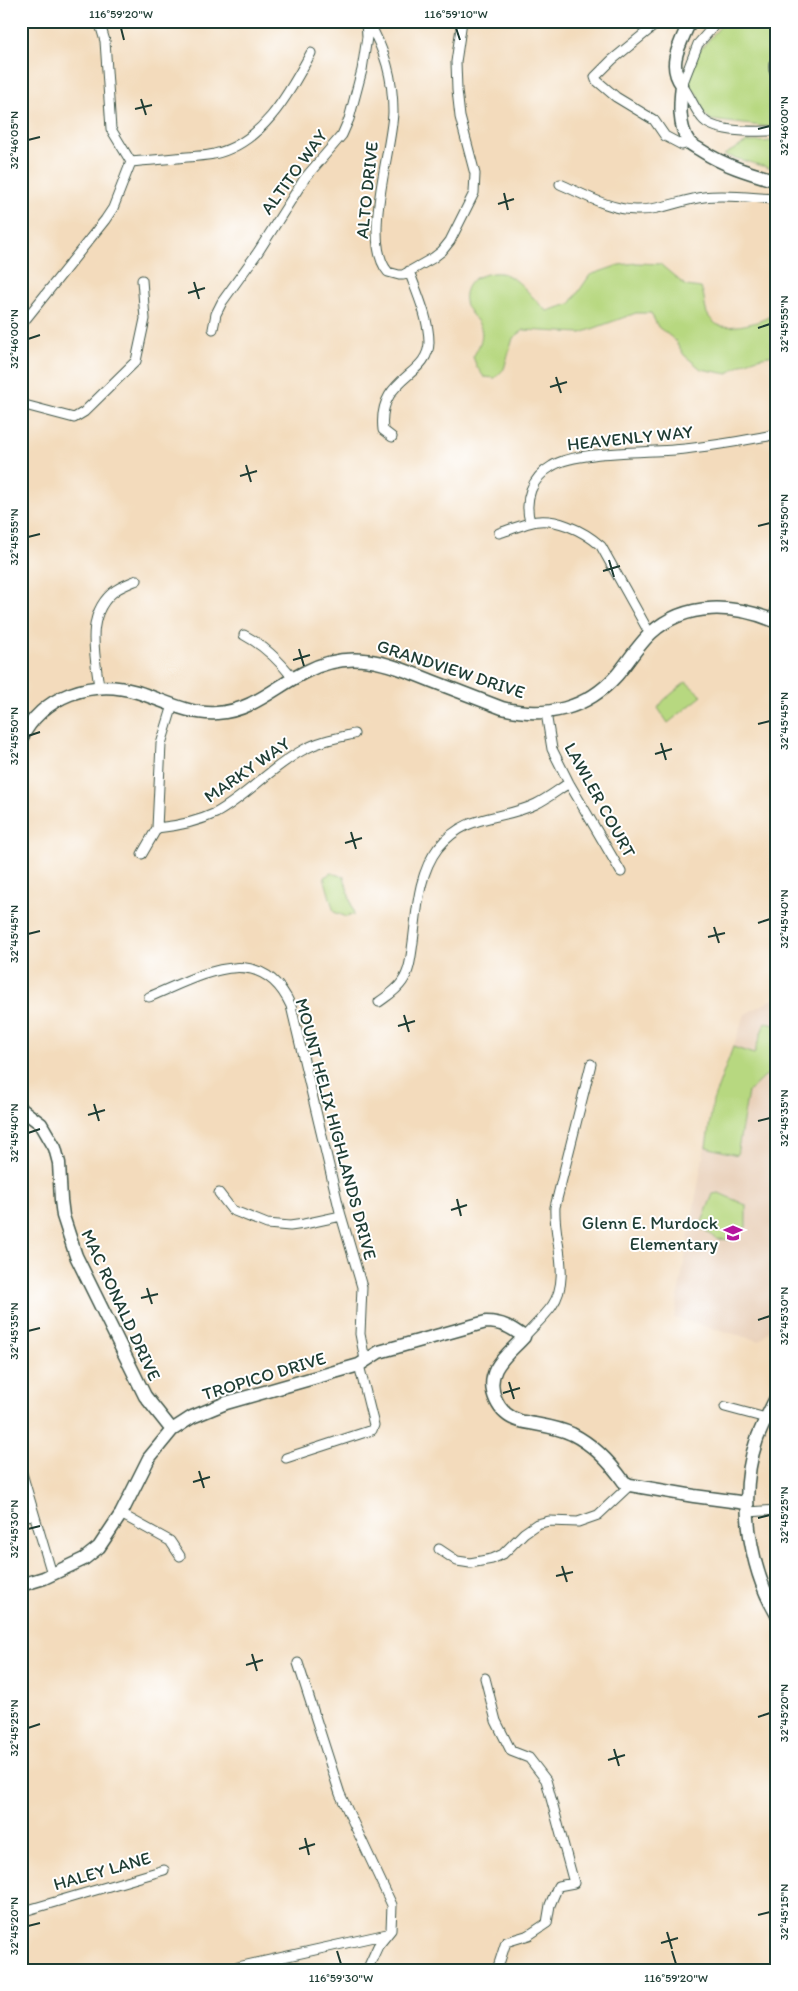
<svg xmlns="http://www.w3.org/2000/svg" width="798" height="1991" font-family="Itim,sans-serif">
  <style>
    .built { fill: #e8cfb7 }
    .green { fill: #b7d880; stroke: #6b8a5a }
    .lines { fill: none; stroke-linecap: round; stroke-linejoin: round }
    .street-casing { stroke: #3f5548; stroke-width: 11 }
    .secondary-casing { stroke: #3f5548; stroke-width: 15 }
    .street { stroke: #fff; stroke-width: 9 }
    .secondary { stroke: #fff; stroke-width: 12 }
    .ticks { fill: none; stroke: #1f3d34; stroke-width: 2 }
    .labels { text-anchor: middle; stroke-width: 4; stroke-linejoin: round; paint-order: stroke }
    .street-label { font-size: 18px; fill: #1f3d34; stroke: #fff }
    .poi-label { font-size: 18px; fill: #1f3d34; stroke: #fff; text-anchor: end }
    .neatline { fill: none; stroke: #1f3d34; stroke-width: 2 }
    .ticks-label { font-size: 12px; text-anchor: middle; fill: #1f3d34 }
  </style>
  <rect width="100%" height="100%" fill="#fff"/>
  <filter id="ink" filterUnits="userSpaceOnUse"><feTurbulence type="fractalNoise" baseFrequency=".02" numOctaves="2"/><feDisplacementMap in="SourceGraphic" scale="10" xChannelSelector="R" yChannelSelector="G"/><feConvolveMatrix kernelMatrix="1 2 1 2 8 2 1 2 1" color-interpolation-filters="sRGB"/></filter>
  <filter id="wash" filterUnits="userSpaceOnUse"><feTurbulence type="fractalNoise" baseFrequency=".0096" numOctaves="4" result="noise"/><feDisplacementMap in="SourceGraphic" scale="20" xChannelSelector="R" yChannelSelector="G"/><feGaussianBlur stdDeviation="1.12" result="paint"/><feColorMatrix in="noise" values="0 0 0 0 0 0 0 0 0 0 0 0 0 0 0 0 0 1.4 0 .05"/><feComposite in="paint" operator="in"/></filter>
  <g filter="url(#wash)">
    <rect width="100%" height="100%" fill="#f3dbbc"/>
    <path class="built" d="M777,997V1322L760,1341L674,1318L713,1101L745,1014Z"/>
    <path class="green" d="M725,21H777V128L711,120L704,113L698,95L689,86L691,66L700,50Z
      M777,141V170L724,155L747,142Z
      M637,263L660,264L686,286L701,288C706,297 703,308 709,317C711,319 715,324 718,325C732,330 767,322 777,311V355C756,357 744,361 728,374L701,369L684,355L675,340L658,327L651,313H636L581,333L524,330L513,338L504,369L495,378L484,377L477,367L473,357C478,348 484,339 481,328C478,320 472,316 468,309C460,297 467,279 481,276C488,273 500,271 507,275C523,282 533,300 547,311L570,304L590,275L619,265Z
      M686,682L702,696L668,723L658,708L664,700Z
      M331,873L344,877L354,914L347,917L334,912L324,877Z
      M765,1022L777,1026V1072L765,1076L748,1092L737,1155L706,1147L713,1101L733,1047L754,1054Z
      M719,1193L746,1205V1227L734,1240L717,1239L700,1227L713,1194Z"/>
  </g>
  <g filter="url(#ink)">
    <g class="lines">
      <g class="street-casing">
        <path id="street" d="M368,21C385,51 393,77 393,112C392,151 361,241 388,272L399,275H403L433,258L442,251L450,241L474,193L475,174L460,117L457,90L456,62L462,21
          M660,21L612,60L595,77L596,80L616,97L654,120L665,136L682,145L690,143
          M718,21L698,44L682,85C690,96 694,108 702,118C714,134 758,131 777,131
          M777,58C772,64 773,71 777,77
          M131,162C150,160 168,159 187,157C196,156 206,156 214,154C263,143 289,93 311,53
          M560,184C583,194 610,210 636,210C659,211 681,200 704,197C726,194 754,198 777,199
          M21,325L105,220L113,208L131,162L111,129L105,41L99,21
          M213,329L216,314L222,302L258,252L305,178L342,135L349,119L362,70L367,37L366,21
          M21,404L74,418L84,412L136,361L145,319L142,280
          M392,437L383,430C377,376 429,377 429,342C429,319 417,293 409,271
          M530,522C524,500 531,478 552,466C577,450 652,453 685,449C713,446 740,441 768,436L777,432
          M499,533C509,530 519,526 529,523C553,515 584,531 601,546L650,634
          M772,619L777,607
          M244,635C265,646 279,660 293,678
          M99,687C95,654 84,613 116,590C122,586 130,583 137,580
          M546,713L552,749L569,783L621,872
          M157,828C178,826 197,822 216,813C247,796 271,767 303,750C319,741 336,738 354,734
          M142,854L157,828L161,744L173,705
          M149,997C198,977 260,938 291,1006L340,1212L362,1287L360,1334L365,1360
          M379,1002C387,996 396,991 402,982C410,971 411,956 413,942C417,911 418,874 438,848C467,812 501,821 536,804C548,798 558,790 569,783
          M219,1193L232,1210L267,1224L290,1226L304,1224L341,1216
          M524,1337C533,1327 544,1317 552,1306C572,1277 553,1239 555,1207L591,1064
          M725,1407L766,1418
          M286,1458L372,1430L374,1425L359,1365
          M21,1470L52,1574
          M748,1512L777,1510
          M121,1514L170,1541L180,1556
          M21,1518L34,1514
          M439,1549L457,1561L464,1562L470,1563L492,1559L503,1554L524,1533L537,1524L549,1521L578,1522L598,1515L630,1485
          M298,1663L340,1794L392,1905L391,1930L378,1946L367,1970
          M485,1678L496,1721L511,1751L529,1758L546,1780L574,1883L558,1886L550,1905L547,1923L529,1935L506,1942L497,1970
          M21,1912L164,1870
          M238,1967L387,1934"/>
      </g>
      <g class="secondary-casing">
        <path id="secondary" d="M690,21C681,43 666,64 682,85C680,103 678,126 689,142C692,146 698,148 702,151C725,166 750,173 777,181
          M21,739C42,696 92,678 137,692C163,700 189,715 217,713C252,711 275,687 305,672C352,648 387,663 432,681C455,690 479,699 502,708C546,719 587,709 617,675C628,662 638,645 651,633C686,601 735,604 777,622
          M21,1109L41,1124L55,1148L59,1163L61,1200L63,1216L76,1256L145,1396L172,1430
          M777,1396C770,1410 763,1424 757,1439C738,1493 748,1566 777,1615
          M21,1585L44,1578L84,1559L99,1547L121,1514L149,1458L172,1430L192,1417L226,1403L359,1365L379,1352L486,1322C502,1322 512,1328 524,1337C515,1347 502,1357 496,1369C486,1389 498,1415 520,1421C537,1425 555,1426 572,1434C594,1445 610,1462 624,1482L630,1485L694,1496L747,1503"/>
      </g>
      <use href="#street" class="street"/>
      <use href="#secondary" class="secondary"/>
    </g>
  </g>
  <path class="ticks" d="M121,28L124,40M456,28L460,40M141,99L146,115M135,109L152,105M758,129L770,126M28,140L40,137M504,193L508,210M498,204L514,199M194,282L199,299M188,293L205,288M758,328L770,324M28,339L40,335M556,377L561,393M550,387L567,382M246,465L251,482M240,476L257,471M758,526L770,523M28,537L40,534M609,560L614,577M603,571L620,566M299,649L304,666M293,660L310,655M758,724L770,721M28,736L40,732M661,743L666,760M655,754L672,749M351,832L356,849M345,843L362,838M758,923L770,919M714,927L719,943M28,934L40,931M708,937L725,933M404,1015L409,1032M398,1026L415,1021M94,1104L99,1121M88,1115L105,1110M758,1121L770,1118M28,1133L40,1129M457,1199L461,1216M451,1210L467,1205M147,1288L152,1304M141,1298L158,1294M758,1320L770,1316M28,1331L40,1328M509,1382L514,1399M503,1393L520,1388M199,1471L204,1488M193,1482L210,1477M758,1518L770,1515M28,1529L40,1526M562,1566L567,1582M556,1576L573,1572M252,1654L257,1671M246,1665L263,1660M758,1717L770,1713M28,1728L40,1724M614,1749L619,1766M608,1760L625,1755M305,1838L309,1855M299,1849L315,1844M758,1915L770,1912M28,1926L40,1923M667,1932L672,1949M661,1943L678,1938M337,1951L341,1964M672,1951L676,1964"/>
  <defs>
    <g id="school-bare" transform="scale(1.5)"><path d="M0-5L7-2L0 1L-7-2ZM-4 1L0 2.5L4 1V4Q0 6-4 4Z" fill="#b5179e" stroke="#fff" stroke-width="2.5" paint-order="stroke"/></g>
  </defs>
  <g fill-rule="evenodd">
    <use href="#school-bare" x="733" y="1233"/>
  </g>
  <g class="labels">
    <g class="street-label">
      <text transform="translate(294 172) rotate(-54)" y="6">ALTITO WAY</text>
      <text transform="translate(367 190) rotate(-84)" y="6">ALTO DRIVE</text>
      <text transform="translate(630 438) rotate(-6)" y="6">HEAVENLY WAY</text>
      <text transform="translate(451 669) rotate(18)" y="6">GRANDVIEW DRIVE</text>
      <text transform="translate(247 770) rotate(-35)" y="6">MARKY WAY</text>
      <text transform="translate(600 800) rotate(61)" y="6">LAWLER COURT</text>
      <text transform="translate(336 1129) rotate(75)" y="6">MOUNT HELIX HIGHLANDS DRIVE</text>
      <text transform="translate(121 1305) rotate(65)" y="6">MAC RONALD DRIVE</text>
      <text transform="translate(264 1376) rotate(-17)" y="6">TROPICO DRIVE</text>
      <text transform="translate(102 1871) rotate(-16)" y="6">HALEY LANE</text>
    </g>
    <g class="poi-label">
      <text x="718" y="1229">Glenn E. Murdock<tspan x="718" dy="21">Elementary</tspan></text>
    </g>
  </g>
  <rect width="798" height="1991" fill="none" stroke="#fff" stroke-width="55"/>
  <rect x="28" y="28" width="742" height="1936" class="neatline"/>
  <g class="ticks-label">
    <text x="121" y="18">116°59'20"W</text>
    <text x="456" y="18">116°59'10"W</text>
    <text transform="translate(784 126) rotate(-90)" y="4">32°46'00"N</text>
    <text transform="translate(14 140) rotate(-90)" y="4">32°46'05"N</text>
    <text transform="translate(784 324) rotate(-90)" y="4">32°45'55"N</text>
    <text transform="translate(14 339) rotate(-90)" y="4">32°46'00"N</text>
    <text transform="translate(784 523) rotate(-90)" y="4">32°45'50"N</text>
    <text transform="translate(14 537) rotate(-90)" y="4">32°45'55"N</text>
    <text transform="translate(784 721) rotate(-90)" y="4">32°45'45"N</text>
    <text transform="translate(14 736) rotate(-90)" y="4">32°45'50"N</text>
    <text transform="translate(784 919) rotate(-90)" y="4">32°45'40"N</text>
    <text transform="translate(14 934) rotate(-90)" y="4">32°45'45"N</text>
    <text transform="translate(784 1118) rotate(-90)" y="4">32°45'35"N</text>
    <text transform="translate(14 1133) rotate(-90)" y="4">32°45'40"N</text>
    <text transform="translate(784 1316) rotate(-90)" y="4">32°45'30"N</text>
    <text transform="translate(14 1331) rotate(-90)" y="4">32°45'35"N</text>
    <text transform="translate(784 1515) rotate(-90)" y="4">32°45'25"N</text>
    <text transform="translate(14 1529) rotate(-90)" y="4">32°45'30"N</text>
    <text transform="translate(784 1713) rotate(-90)" y="4">32°45'20"N</text>
    <text transform="translate(14 1728) rotate(-90)" y="4">32°45'25"N</text>
    <text transform="translate(784 1912) rotate(-90)" y="4">32°45'15"N</text>
    <text transform="translate(14 1926) rotate(-90)" y="4">32°45'20"N</text>
    <text x="341" y="1982">116°59'30"W</text>
    <text x="676" y="1982">116°59'20"W</text>
  </g>
</svg>
